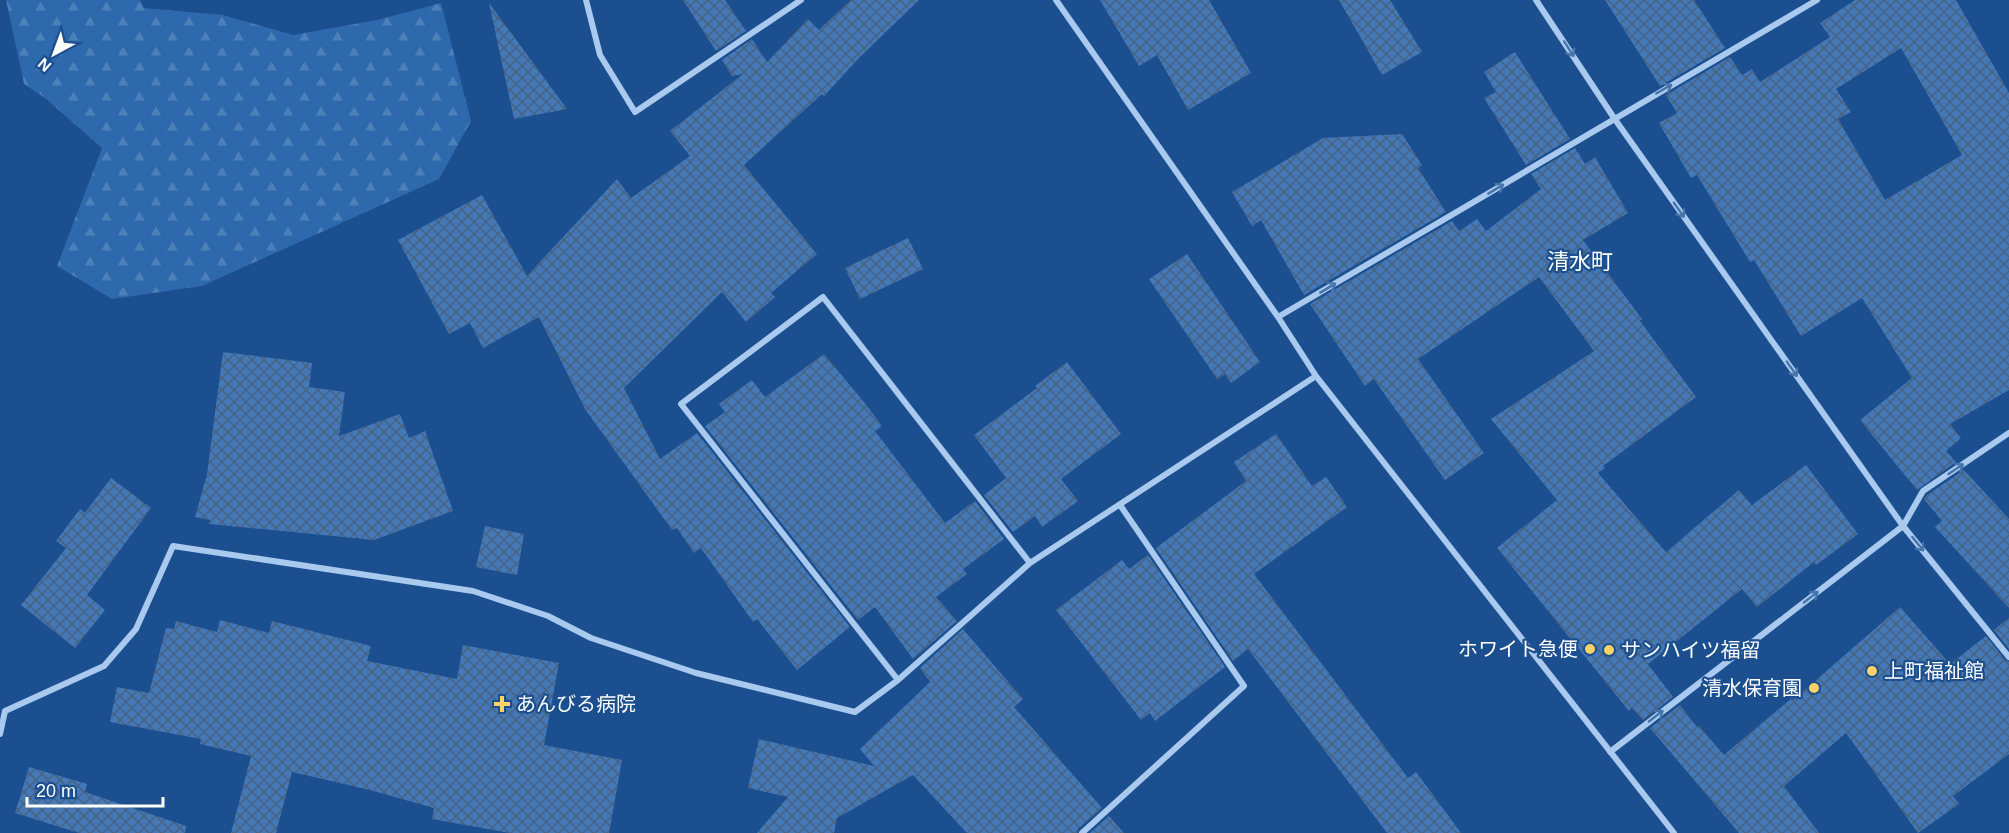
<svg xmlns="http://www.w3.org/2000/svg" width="2009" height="833" font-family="Helvetica,'Noto Sans JP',sans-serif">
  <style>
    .forest { fill: url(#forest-firs) }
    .building { fill: url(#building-cross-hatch); fill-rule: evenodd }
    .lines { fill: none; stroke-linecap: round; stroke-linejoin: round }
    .street { stroke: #a9c9ee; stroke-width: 6 }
    .oneway { stroke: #4674ac }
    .poi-dot { fill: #ffd166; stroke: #1b4f8f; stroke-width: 2 }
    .labels { text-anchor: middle; stroke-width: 4.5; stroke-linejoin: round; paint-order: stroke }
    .poi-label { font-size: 20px; fill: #fff; stroke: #1b4f8f; text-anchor: start }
    .quarter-label { font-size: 22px; fill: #fff; stroke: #1b4f8f }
  </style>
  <defs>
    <pattern id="forest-firs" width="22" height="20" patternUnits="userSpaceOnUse" patternTransform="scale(1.5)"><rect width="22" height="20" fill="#2e69ad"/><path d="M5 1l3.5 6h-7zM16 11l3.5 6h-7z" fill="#4d80b9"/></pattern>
    <pattern id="building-cross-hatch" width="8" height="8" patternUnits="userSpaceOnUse" patternTransform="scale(1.5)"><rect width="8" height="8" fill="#4478b7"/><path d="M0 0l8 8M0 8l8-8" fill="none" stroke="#486282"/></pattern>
  </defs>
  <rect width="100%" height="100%" fill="#1b4f8f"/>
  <path class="forest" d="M6,0H140L144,8L223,15L293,35L377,20L441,3L471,121L439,179L202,286L112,299L57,266L102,148L45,98L24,84Z"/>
  <path class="building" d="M683,0H725L746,31L716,51Z
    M851,0H919L858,59L824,96L822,94L744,165L817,254L771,293L775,297L746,322L722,292L624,388L660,459L697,433L850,627L797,670L757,619L753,622L701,548L694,553L677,528L672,530L585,409L539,317L483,348L470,323L449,334L398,240L482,195L527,276L617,179L631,198L690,156L670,131L743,74L732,76L722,60L752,39L767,62L808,19L819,30Z
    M1100,0H1209L1251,73L1188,110L1157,55L1139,66Z
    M1339,0H1390L1422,52L1382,75Z
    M1605,0H1694L1725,48L1660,86Z
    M1855,0H1956L2009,93V390L1950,424L1961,438L1946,451L1956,462L1917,490L1860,420L1912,378L1862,298L1801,336L1754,260L1750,262L1697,175L1691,178L1659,123L1677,113L1666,95L1730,57L1742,75L1752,69L1760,82L1830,37L1820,23ZM1901,48L1962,155L1885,200L1838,119L1851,112L1836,89Z
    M489,3L567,109L514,119Z
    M1515,52L1570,139L1526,165L1484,98L1496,92L1484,72Z
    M1402,134L1422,165L1418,168L1446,212L1304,295L1261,220L1252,226L1232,192L1323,138Z
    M1575,148L1585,164L1595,157L1628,213L1583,240L1642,319L1640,321L1696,397L1603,466L1605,468L1598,473L1666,552L1739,490L1752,505L1806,465L1858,534L1816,565L1814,562L1757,607L1742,589L1648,664L1673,697L1643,720L1632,708L1629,711L1497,548L1557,500L1491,419L1594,351L1539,277L1418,359L1484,453L1445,480L1374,379L1365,386L1310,304L1452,221L1459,231L1477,219L1486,231L1541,189L1531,174Z
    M908,238L923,269L860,299L845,268Z
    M1187,254L1260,362L1231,383L1225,374L1217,379L1149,279Z
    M223,352L312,363L309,387L345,392L339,436L400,414L409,438L425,431L453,511L374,540L209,524L210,520L195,517L207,474Z
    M824,354L864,402L882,426L875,431L945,523L975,501L1004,539L963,569L967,574L936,597L957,621L913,659L875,607L858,620L705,426L725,412L719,404L752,380L765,397Z
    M1067,362L1121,434L1061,479L1078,501L1042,527L1035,516L1013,532L984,495L1006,478L974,435L1037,388L1035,386Z
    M1276,434L1312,486L1326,477L1347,507L1254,574L1408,778L1416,772L1461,833H1387L1248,649L1233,661L1156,548L1246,481L1234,462Z
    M1964,470L2009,519V608L1935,527L1942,521L1924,499L1927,495Z
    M111,478L151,508L87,595L105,610L75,648L21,605L66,548L56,541L80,509L85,513Z
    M485,526L524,534L517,575L476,567Z
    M1148,555L1225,667L1155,721L1150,713L1141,720L1056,610L1122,560L1129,569Z
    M1900,607L1950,664L1986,636L2005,660L2009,662V754L1953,796L1959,804L1918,833L1846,733L1784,786L1819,833H1739L1650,728L1680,705L1697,727L1699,726L1724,755L1792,698L1793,700Z
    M2009,618V649L1994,630Z
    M220,620L269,633L272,621L371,646L367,661L457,679L463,645L559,663L544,745L622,760L609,833H510L432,819L434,808L370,790L292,772L276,833H231L251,756L200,744L201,739L110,722L117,687L149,693L166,628L174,629L176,621L217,632Z
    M963,629L1023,699L1014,707L1102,808L1078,829L1077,833H967L913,775L837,818L834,833H757L788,797L748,788L759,739L874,766L860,749L930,682L920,668Z
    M29,767L87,784L85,792L186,826L185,833H79L15,813Z
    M1109,816L1124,833H1090Z"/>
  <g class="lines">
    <path class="street" d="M586,0L600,55L635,112L801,0
      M1056,0L1278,317L1316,376L1674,833
      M1536,0L1614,118L1903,526L2009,657
      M1278,317L1817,0
      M898,680L681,404L823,297L1030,563
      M0,734L5,711L104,666L136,629L173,546L473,591L548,616L591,638L696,673L855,712L898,680L1030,563L1316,376
      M1610,752L1903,526L1923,491L2009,433
      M1082,833L1244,686L1120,505"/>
  </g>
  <defs><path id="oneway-shaft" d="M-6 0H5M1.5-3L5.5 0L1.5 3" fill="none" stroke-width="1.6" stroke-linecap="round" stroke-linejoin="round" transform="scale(1.5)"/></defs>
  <g class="oneway">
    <use href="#oneway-shaft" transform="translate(1569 49) rotate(57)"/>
    <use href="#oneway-shaft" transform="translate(1664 89) rotate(-30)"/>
    <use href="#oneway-shaft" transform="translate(1496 189) rotate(-31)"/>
    <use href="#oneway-shaft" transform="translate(1679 210) rotate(55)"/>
    <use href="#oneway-shaft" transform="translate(1328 288) rotate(-31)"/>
    <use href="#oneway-shaft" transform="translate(1792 369) rotate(55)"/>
    <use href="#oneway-shaft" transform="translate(1956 469) rotate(-34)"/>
    <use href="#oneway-shaft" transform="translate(1918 544) rotate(51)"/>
    <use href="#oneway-shaft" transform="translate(1811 597) rotate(-38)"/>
    <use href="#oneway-shaft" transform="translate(1656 716) rotate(-38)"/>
  </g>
  <g class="poi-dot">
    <circle cx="1590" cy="649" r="6"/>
    <circle cx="1609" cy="650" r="6"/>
    <circle cx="1872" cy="671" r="6"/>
    <circle cx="1814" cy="688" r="6"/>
    <path d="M499 695h6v6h6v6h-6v6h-6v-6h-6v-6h6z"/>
  </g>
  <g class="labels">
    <g class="poi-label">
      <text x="1578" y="656" text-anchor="end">ホワイト急便</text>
      <text x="1621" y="657">サンハイツ福留</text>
      <text x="1884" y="678">上町福祉館</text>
      <text x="1802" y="695" text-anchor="end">清水保育園</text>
      <text x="516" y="711">あんびる病院</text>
    </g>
    <g class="quarter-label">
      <text x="1580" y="269">清水町</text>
    </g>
  </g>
  <g transform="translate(54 54) rotate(221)" stroke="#1b4f8f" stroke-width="4.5" paint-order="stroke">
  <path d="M0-4.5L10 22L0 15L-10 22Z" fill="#ffffff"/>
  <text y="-9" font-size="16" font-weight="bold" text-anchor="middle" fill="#ffffff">N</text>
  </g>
  <path d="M27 797v9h136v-9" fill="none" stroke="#ffffff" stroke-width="3"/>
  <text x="36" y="797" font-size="18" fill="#ffffff" stroke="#1b4f8f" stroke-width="4.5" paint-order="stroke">20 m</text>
</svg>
